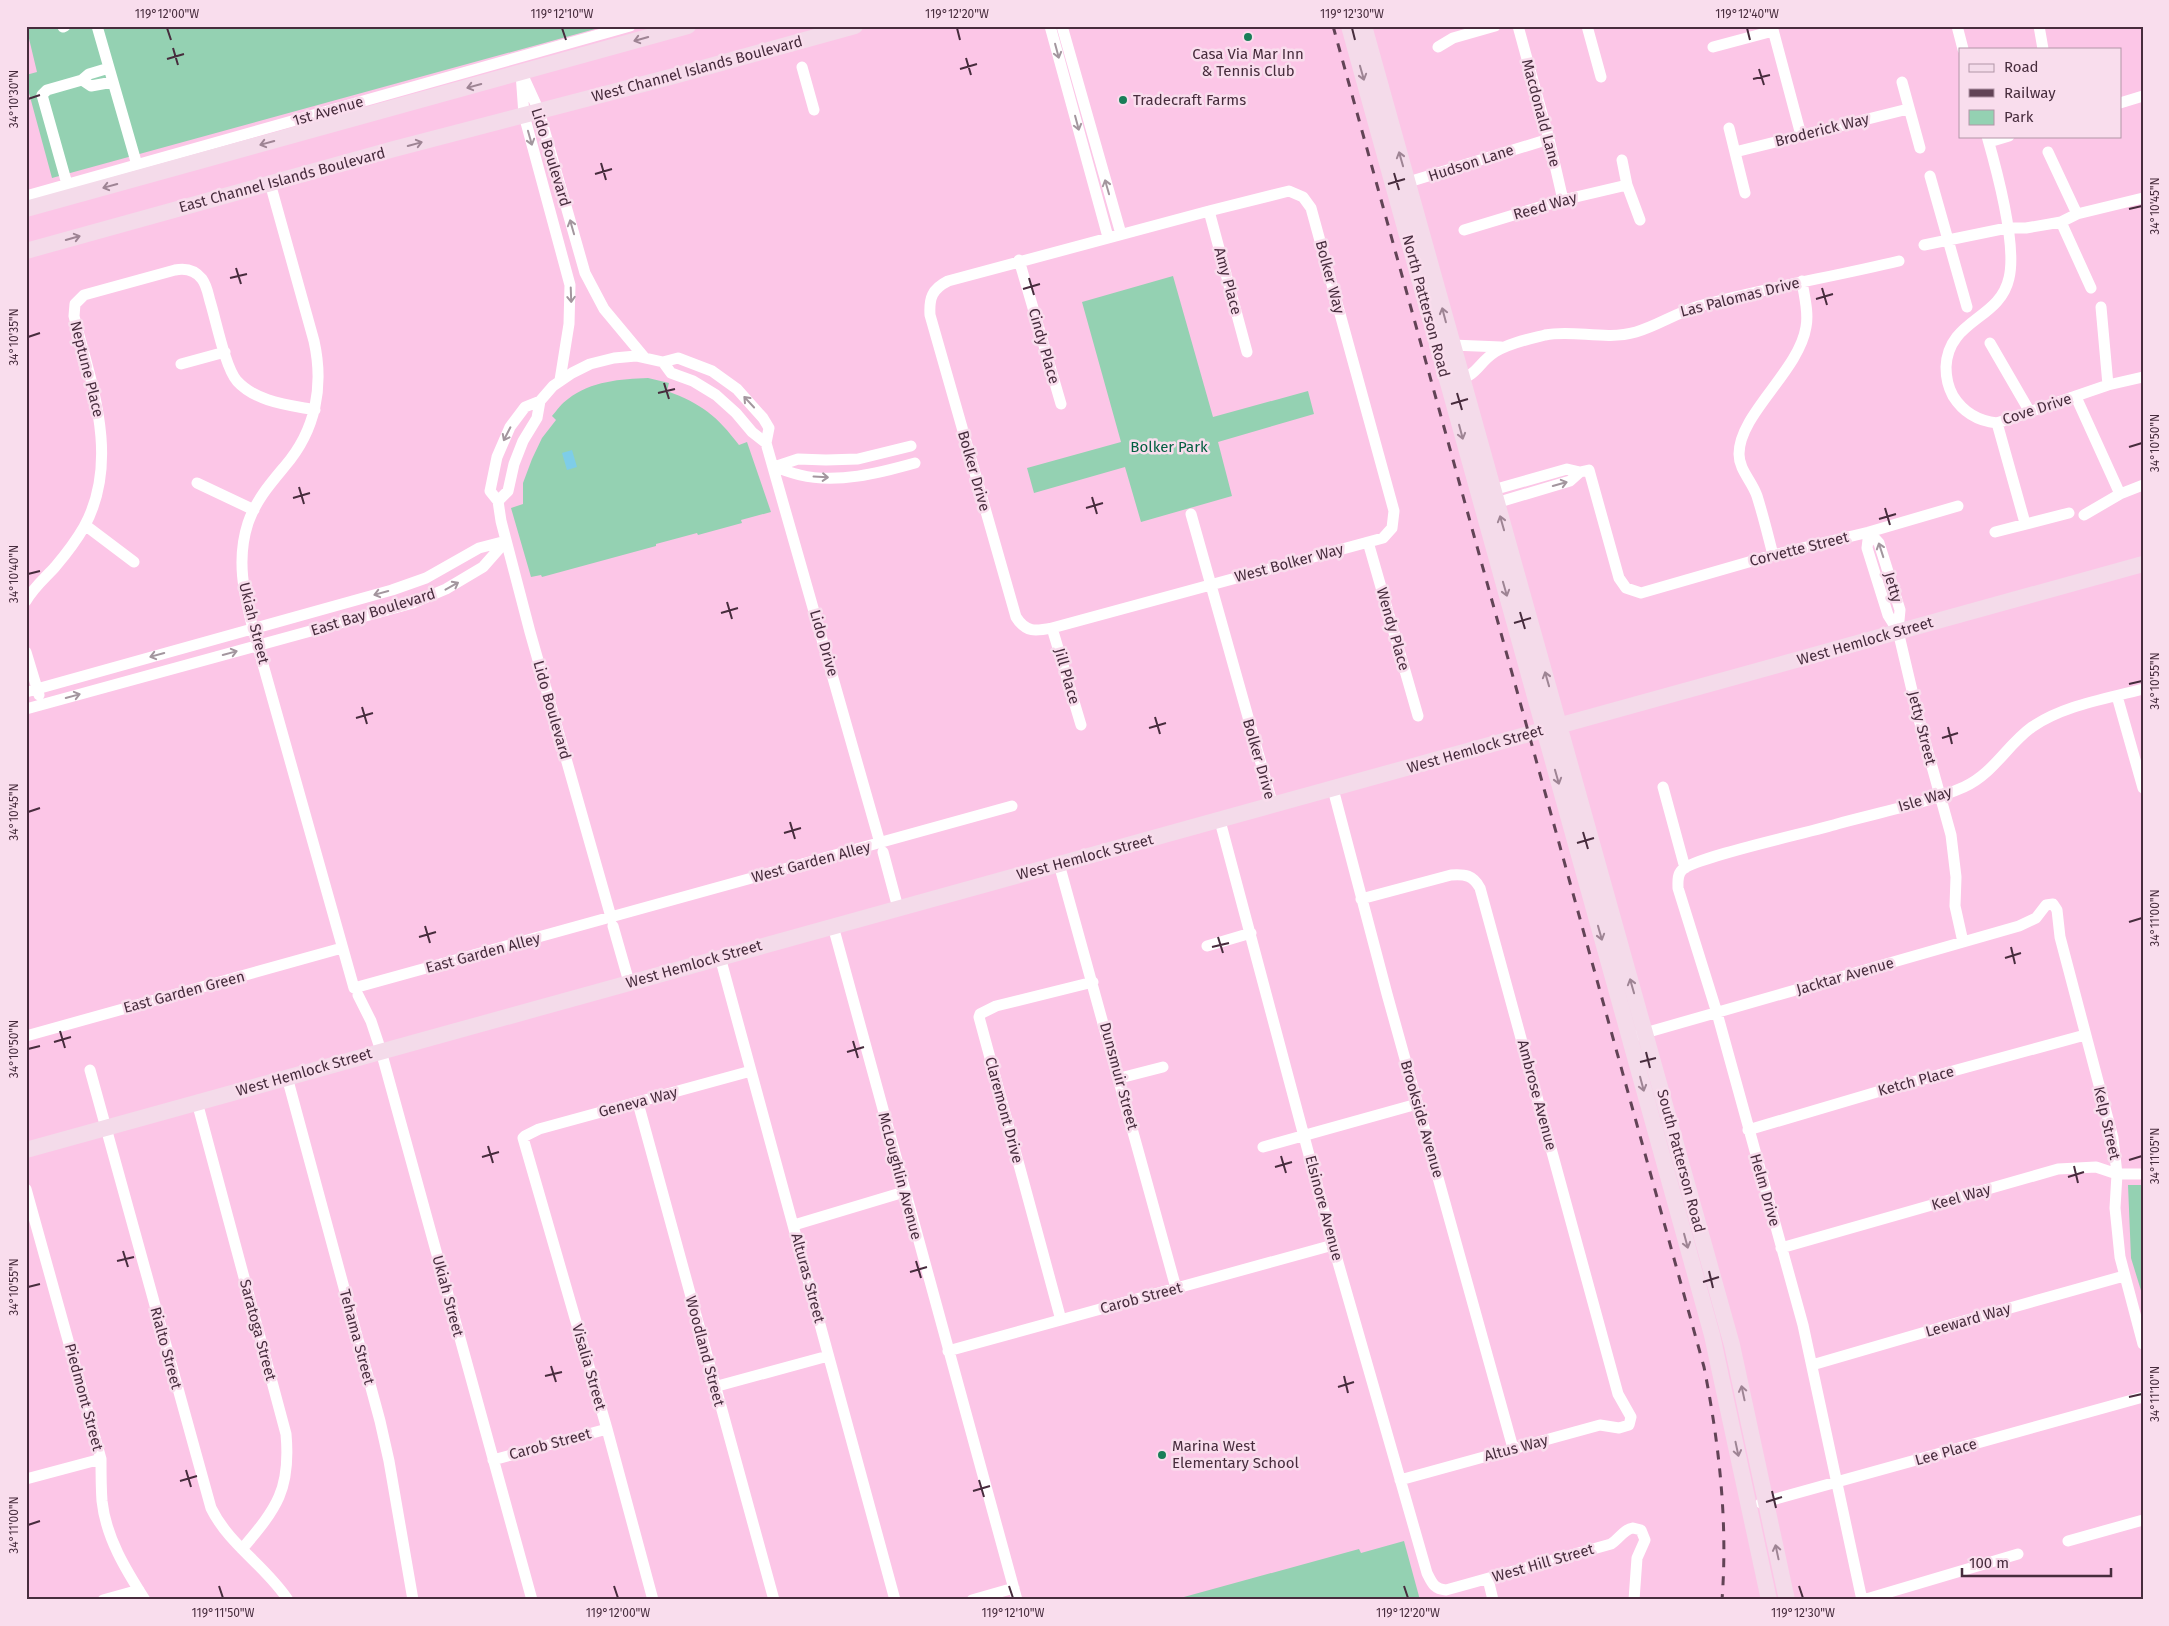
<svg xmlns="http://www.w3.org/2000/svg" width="2169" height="1626" font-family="'Fira Sans',sans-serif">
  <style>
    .green { fill: #94d1b2 }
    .water { fill: #7ecde8 }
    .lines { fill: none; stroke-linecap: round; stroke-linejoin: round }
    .street { stroke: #fff; stroke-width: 11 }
    .secondary { stroke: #f4dbea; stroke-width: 16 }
    .rail { stroke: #624356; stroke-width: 3; stroke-dasharray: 9 9; stroke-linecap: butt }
    .oneway { stroke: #9e8494 }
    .oneway2 { stroke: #a3969e }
    .ticks { fill: none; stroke: #472c3d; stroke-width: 2 }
    .poi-dot { fill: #187e58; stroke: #f9dded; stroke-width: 2 }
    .labels { text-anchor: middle; stroke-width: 5; stroke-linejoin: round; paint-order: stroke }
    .poi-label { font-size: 15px; fill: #472c3d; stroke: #f9dded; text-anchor: start }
    .street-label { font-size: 15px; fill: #472c3d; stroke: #f9dded }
    .park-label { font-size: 15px; fill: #015e3f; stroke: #f9dded }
    .neatline { fill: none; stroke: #472c3d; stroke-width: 2 }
    .ticks-label { font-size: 12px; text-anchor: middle; fill: #472c3d }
  </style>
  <rect width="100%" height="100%" fill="#fcc6e7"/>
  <path class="green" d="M26,26H606L52,178L26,82V75L37,72Z
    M1173,276L1213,417L1308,391L1314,414L1218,442L1232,496L1141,522L1125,467L1034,493L1027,468L1121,442L1082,302Z
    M648,378L669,383L667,391C702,404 717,416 739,445L747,442L771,512L741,520L742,523L698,535L697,533L656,544V546L542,577L541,575L531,577L511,508L523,504V483L532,459L542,438L556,420L552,416C557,410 562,403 568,399C591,381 621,379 648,378Z
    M2128,1185H2143V1297L2131,1258Z
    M1404,1541L1420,1600H1173L1359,1549L1361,1553Z"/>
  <path class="water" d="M572,450L577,467L567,470L562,453Z"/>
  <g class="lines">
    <path class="street" d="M97,26L137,165
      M1050,26L1108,237
      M1062,26L1121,234
      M1518,26L1549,139L1563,200
      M1587,26L1601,77
      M1772,26L1801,135
      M1957,26L1963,49
      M2039,26L2043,49
      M63,27L65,26
      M1438,47L1453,38L1495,26
      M1713,47L1773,31
      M802,67L814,110
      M521,73L524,115L570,285L569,324L560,380
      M524,78L539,111L585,273L604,309L644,357
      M82,80L91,86L113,82
      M1902,82L1920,148
      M2120,103L2143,96
      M1729,128L1745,193
      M1987,136C1997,171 2017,245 2009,278C2000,320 1948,319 1946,367C1946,377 1948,387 1953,396C1963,412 1978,421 1997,423L2108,385L2143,377
      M1989,142L2009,136
      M1735,152L1908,109
      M2048,152L2077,214
      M1622,160L1627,185L1640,220
      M1930,176L1967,307
      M270,183L314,341C324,386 316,430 285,466C270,484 256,500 248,523C236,560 244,593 253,629L354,988L1012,806
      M67,184L42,95L47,90L82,80L89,74L109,68
      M1402,184L1549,139
      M1289,191L1303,197L1311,208L1394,511L1392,528L1383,538L1052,628C1036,631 1026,633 1016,617L930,315C929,298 932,289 948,281L1209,211Z
      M26,196L630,26
      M1209,211L1247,352
      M2061,222L2091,288
      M1464,230L1563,200L1627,185
      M1924,245L2007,228H2026L2061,222L2077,214L2143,198
      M1019,260L1061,404
      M2101,307L2108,385
      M1990,343L2030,412
      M1452,345L1501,347
      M663,362L671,373L693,381L716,395L736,413L752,432L766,443
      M181,364L225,352
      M1456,381C1478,375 1478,363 1495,352C1509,343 1529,339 1545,335C1574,329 1604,341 1636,332C1657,326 1676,313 1699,306C1765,288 1832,277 1899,261
      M2076,397L2120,494
      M1997,423L2025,523
      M774,467C782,469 791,473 800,475C837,484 879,473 915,463
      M774,467L798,459L826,460L858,459L911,446
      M197,483L254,510
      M1489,493L1493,490L1567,469L1580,472L1589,470L1619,578L1626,588L1641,593L1773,555L1869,532L1958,506
      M498,501L508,491L514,464L523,441L537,418L540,401
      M1491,502L1496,503L1570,481L1580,472
      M1191,514L1273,806
      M2084,515L2120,494L2143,485
      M85,525L134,562
      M1869,532L1867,548L1888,615L1898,631L1918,716L1951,835L1956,877L1955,906L1963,942
      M1869,532L1879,543L1900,610L1898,631
      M1995,532L2069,513
      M1368,542L1418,716
      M1773,555C1768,535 1763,515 1757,496C1752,481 1739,470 1739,454C1739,414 1799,371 1806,327C1809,312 1804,296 1802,281
      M26,601C33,588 45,578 55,567C66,554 76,541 84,527C121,460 91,383 74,316L75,304L84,295L175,270C185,268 195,270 202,279C207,286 208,294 210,301C216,320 225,367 237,381C256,402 289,405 315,410
      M1052,628L1081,725
      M26,652L39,695
      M26,692L392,590L426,578L479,548L506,541
      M2117,696L2143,788
      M26,709L413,603L446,589L483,567L506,541
      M1663,787L1685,868
      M1333,789L1387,994L1513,1448
      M1220,821L1333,1245L1427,1573C1432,1583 1434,1589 1446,1590L1611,1544C1619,1539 1624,1529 1633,1528L1641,1530L1645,1540L1637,1558L1634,1600
      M883,852L898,908
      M1059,864L1176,1288
      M1361,899L1451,875C1465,874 1473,875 1480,888L1618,1394L1631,1417L1629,1425L1619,1428L1600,1425L1400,1480
      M611,917L530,632L501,521L498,501L490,491L497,457L510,427L525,407L540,401L553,386L572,373L590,364L614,358L636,356L663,362L678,358L712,371L737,389L763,418L769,428L766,443L880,843
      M613,926L629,982
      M833,926L1017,1600
      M1207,946L1251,933
      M720,957L895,1600
      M358,995L371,1021L381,1051L532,1600
      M1638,1035L2019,926L2036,918L2046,905L2053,904L2057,910L2060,937L2113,1138L2117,1174L2115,1208L2120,1257L2143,1344
      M26,1036L342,948
      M90,1070L211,1508C229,1545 266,1566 288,1600
      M287,1077L380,1421L389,1461L413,1600
      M1120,1078L1163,1067
      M197,1102L286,1434C291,1489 277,1508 242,1549
      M638,1103L774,1600
      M1748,1130L1887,1089L2085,1035
      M1263,1147L1417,1104
      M26,1189L101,1459C101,1473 101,1487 102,1501C106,1538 126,1570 145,1600
      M794,1225L904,1192
      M1781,1248L2058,1169L2096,1167L2117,1174H2143
      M1061,1320L979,1017L980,1014L996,1006L1093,982
      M948,1351L1333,1245
      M1812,1365L1953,1324L2124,1276
      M714,1387L828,1356
      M493,1460L607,1429
      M26,1479L101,1459
      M1761,1503L2143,1397
      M2068,1541L2143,1520
      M1488,1579L1493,1600
      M103,1600L139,1590
      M653,1600L607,1429L523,1138L525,1136L539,1129L751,1071
      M972,1600L1014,1588
      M1862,1600L1803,1325L1717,1013L1678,888C1678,882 1677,875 1682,870C1694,857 1812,832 1837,824C1877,813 1928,803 1964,787C1993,774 2007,745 2032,727C2064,705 2106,699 2143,689
      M1863,1600L2018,1554"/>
    <path class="secondary" d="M1349,26L1712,1335L1769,1600
      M1364,26L1732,1345L1787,1600
      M26,209L688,26
      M26,251L394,149L674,76L855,26
      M26,1150L2143,564"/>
    <path class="rail" d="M1333,26L1704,1367C1719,1443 1728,1521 1722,1600"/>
  </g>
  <defs><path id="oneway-shaft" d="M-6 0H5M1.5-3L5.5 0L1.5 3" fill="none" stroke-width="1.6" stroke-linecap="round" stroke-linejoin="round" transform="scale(1.25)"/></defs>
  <g class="oneway">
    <use href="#oneway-shaft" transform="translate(641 39) rotate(164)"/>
    <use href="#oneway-shaft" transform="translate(1362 73) rotate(74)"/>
    <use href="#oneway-shaft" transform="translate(474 86) rotate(165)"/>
    <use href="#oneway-shaft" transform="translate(267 143) rotate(165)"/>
    <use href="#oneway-shaft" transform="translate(415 144) rotate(-15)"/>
    <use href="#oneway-shaft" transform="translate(1401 159) rotate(-106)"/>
    <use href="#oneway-shaft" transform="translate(110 186) rotate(165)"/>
    <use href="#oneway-shaft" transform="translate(73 238) rotate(-16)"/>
    <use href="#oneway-shaft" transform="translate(1444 315) rotate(-105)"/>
    <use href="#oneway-shaft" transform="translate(1461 432) rotate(75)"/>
    <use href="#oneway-shaft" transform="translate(1502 523) rotate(-106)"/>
    <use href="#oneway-shaft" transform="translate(1505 589) rotate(74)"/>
    <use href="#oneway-shaft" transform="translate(1547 679) rotate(-106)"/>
    <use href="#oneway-shaft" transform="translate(1557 777) rotate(74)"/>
    <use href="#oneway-shaft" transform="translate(1600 933) rotate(74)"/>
    <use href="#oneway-shaft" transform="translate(1632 986) rotate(-106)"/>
    <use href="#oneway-shaft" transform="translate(1642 1084) rotate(75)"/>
    <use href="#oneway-shaft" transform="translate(1686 1241) rotate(75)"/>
    <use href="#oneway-shaft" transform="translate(1743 1393) rotate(-102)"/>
    <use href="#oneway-shaft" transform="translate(1737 1449) rotate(78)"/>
    <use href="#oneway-shaft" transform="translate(1777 1552) rotate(-102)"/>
  </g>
  <g class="oneway2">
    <use href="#oneway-shaft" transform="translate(1057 51) rotate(75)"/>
    <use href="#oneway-shaft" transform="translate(1077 123) rotate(75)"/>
    <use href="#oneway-shaft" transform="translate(530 138) rotate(74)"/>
    <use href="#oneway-shaft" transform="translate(1107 187) rotate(-106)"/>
    <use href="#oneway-shaft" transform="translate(572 227) rotate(-106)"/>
    <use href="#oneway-shaft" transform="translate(571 295) rotate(88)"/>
    <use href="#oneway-shaft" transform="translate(749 402) rotate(-133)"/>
    <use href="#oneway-shaft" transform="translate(507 434) rotate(117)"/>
    <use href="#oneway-shaft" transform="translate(821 477) rotate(3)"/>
    <use href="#oneway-shaft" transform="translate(1560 484) rotate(-16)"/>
    <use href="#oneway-shaft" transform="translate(1881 550) rotate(-108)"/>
    <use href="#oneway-shaft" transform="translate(452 586) rotate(-29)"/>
    <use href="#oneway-shaft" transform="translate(381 593) rotate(165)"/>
    <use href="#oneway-shaft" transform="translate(230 653) rotate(-15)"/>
    <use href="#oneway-shaft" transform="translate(157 655) rotate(165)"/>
    <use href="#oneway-shaft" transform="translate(73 696) rotate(-15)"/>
  </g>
  <path class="ticks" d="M167,28L171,40M562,28L566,40M957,28L960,40M1352,28L1355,40M1747,28L1750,40M173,48L178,65M966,58L971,75M167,59L184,54M960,69L977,64M1759,69L1764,85M1753,79L1770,75M28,99L40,95M601,163L606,180M1394,173L1399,190M595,174L612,169M1388,184L1405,179M2129,209L2142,206M236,268L241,284M230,278L247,274M1029,278L1034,295M1822,288L1827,305M1023,289L1040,284M1816,299L1833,294M28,337L40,333M664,383L669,399M658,393L675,389M1457,393L1462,410M1451,404L1468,399M2129,447L2142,443M299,487L304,504M1092,497L1097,514M293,498L310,493M1086,508L1103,503M1885,508L1890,525M1879,519L1896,514M28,574L40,571M727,602L732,619M1520,612L1525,629M721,613L738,608M1514,623L1531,618M2129,684L2142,681M362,707L367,724M1155,717L1160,734M356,718L373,713M1948,727L1952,744M1149,728L1166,723M1942,738L1958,733M28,812L40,808M790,822L795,839M1583,832L1588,849M784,833L801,828M1577,843L1594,838M2129,922L2142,918M425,926L430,943M419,937L436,932M1218,937L1223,953M1212,947L1229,943M2011,947L2015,964M2005,958L2021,953M60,1031L65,1048M853,1041L858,1058M54,1042L71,1037M28,1049L40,1046M847,1052L864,1047M1646,1052L1650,1068M1640,1062L1656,1058M488,1146L493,1163M1281,1156L1286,1173M482,1157L499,1152M2129,1160L2142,1156M2074,1166L2078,1183M1275,1167L1292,1162M2068,1177L2084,1172M123,1251L128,1267M117,1261L134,1257M916,1261L921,1278M1709,1271L1713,1288M910,1272L927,1267M1703,1282L1719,1277M28,1287L40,1284M551,1366L556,1382M545,1376L562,1372M1344,1376L1348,1393M1338,1387L1354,1382M2129,1397L2142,1394M186,1470L191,1487M979,1480L984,1497M180,1481L197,1476M973,1491L990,1486M1772,1491L1776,1508M1766,1502L1782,1497M28,1525L40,1521M219,1586L223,1598M614,1586L618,1598M1009,1586L1013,1598M1404,1586L1408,1598M1799,1586L1803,1598"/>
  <g class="poi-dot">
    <circle cx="1248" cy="37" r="5"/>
    <circle cx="1123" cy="100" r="5"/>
    <circle cx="1162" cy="1455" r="5"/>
  </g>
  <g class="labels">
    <g class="poi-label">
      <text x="1248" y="59" text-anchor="middle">Casa Via Mar Inn<tspan x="1248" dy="17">&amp; Tennis Club</tspan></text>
      <text x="1133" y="105">Tradecraft Farms</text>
      <text x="1172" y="1451">Marina West<tspan x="1172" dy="17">Elementary School</tspan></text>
    </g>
    <g class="street-label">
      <text transform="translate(697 69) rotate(-15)" y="5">West Channel Islands Boulevard</text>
      <text transform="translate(328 111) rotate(-16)" y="5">1st Avenue</text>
      <text transform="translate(1541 113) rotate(75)" y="5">Macdonald Lane</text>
      <text transform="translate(1822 130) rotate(-14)" y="5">Broderick Way</text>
      <text transform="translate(551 157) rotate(73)" y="5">Lido Boulevard</text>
      <text transform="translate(1471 163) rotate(-18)" y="5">Hudson Lane</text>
      <text transform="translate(282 180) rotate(-15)" y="5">East Channel Islands Boulevard</text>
      <text transform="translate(1545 206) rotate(-16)" y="5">Reed Way</text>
      <text transform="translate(1330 277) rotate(75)" y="5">Bolker Way</text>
      <text transform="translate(1228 281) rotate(75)" y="5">Amy Place</text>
      <text transform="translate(1740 297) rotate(-14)" y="5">Las Palomas Drive</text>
      <text transform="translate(1426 306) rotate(75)" y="5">North Patterson Road</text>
      <text transform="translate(1044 346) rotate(74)" y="5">Cindy Place</text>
      <text transform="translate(87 369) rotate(76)" y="5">Neptune Place</text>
      <text transform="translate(2037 409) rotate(-18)" y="5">Cove Drive</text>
      <text transform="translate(974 471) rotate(74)" y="5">Bolker Drive</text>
      <text transform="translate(1799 549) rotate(-14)" y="5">Corvette Street</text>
      <text transform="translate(1289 563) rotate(-15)" y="5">West Bolker Way</text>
      <text transform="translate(1893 587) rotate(73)" y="5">Jetty</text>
      <text transform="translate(373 612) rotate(-17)" y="5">East Bay Boulevard</text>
      <text transform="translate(254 623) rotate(76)" y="5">Ukiah Street</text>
      <text transform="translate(1393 629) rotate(74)" y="5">Wendy Place</text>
      <text transform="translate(1865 641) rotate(-16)" y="5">West Hemlock Street</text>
      <text transform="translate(824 643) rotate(74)" y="5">Lido Drive</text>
      <text transform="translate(1067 676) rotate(74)" y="5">Jill Place</text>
      <text transform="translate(552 710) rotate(74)" y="5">Lido Boulevard</text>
      <text transform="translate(1922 728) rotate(76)" y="5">Jetty Street</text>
      <text transform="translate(1475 749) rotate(-16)" y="5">West Hemlock Street</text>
      <text transform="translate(1259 759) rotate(74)" y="5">Bolker Drive</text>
      <text transform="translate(1925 799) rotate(-17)" y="5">Isle Way</text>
      <text transform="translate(1085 857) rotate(-15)" y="5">West Hemlock Street</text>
      <text transform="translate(811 862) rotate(-15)" y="5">West Garden Alley</text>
      <text transform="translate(483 953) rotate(-15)" y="5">East Garden Alley</text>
      <text transform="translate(694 964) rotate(-16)" y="5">West Hemlock Street</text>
      <text transform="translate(1845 976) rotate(-16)" y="5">Jacktar Avenue</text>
      <text transform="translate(184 992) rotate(-15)" y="5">East Garden Green</text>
      <text transform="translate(304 1072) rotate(-16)" y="5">West Hemlock Street</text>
      <text transform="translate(1119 1076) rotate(75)" y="5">Dunsmuir Street</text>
      <text transform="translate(1916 1081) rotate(-15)" y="5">Ketch Place</text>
      <text transform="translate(1537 1095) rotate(75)" y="5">Ambrose Avenue</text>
      <text transform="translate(638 1102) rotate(-15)" y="5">Geneva Way</text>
      <text transform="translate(1004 1110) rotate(75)" y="5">Claremont Drive</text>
      <text transform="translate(1422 1119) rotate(74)" y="5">Brookside Avenue</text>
      <text transform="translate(2107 1123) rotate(77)" y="5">Kelp Street</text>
      <text transform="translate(1681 1161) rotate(75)" y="5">South Patterson Road</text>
      <text transform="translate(900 1176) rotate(75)" y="5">McLoughlin Avenue</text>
      <text transform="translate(1765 1190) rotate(74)" y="5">Helm Drive</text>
      <text transform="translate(1961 1197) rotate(-16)" y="5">Keel Way</text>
      <text transform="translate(1324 1208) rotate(75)" y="5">Elsinore Avenue</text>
      <text transform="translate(808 1278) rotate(75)" y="5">Alturas Street</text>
      <text transform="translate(448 1296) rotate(75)" y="5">Ukiah Street</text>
      <text transform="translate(1141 1298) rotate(-15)" y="5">Carob Street</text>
      <text transform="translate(1968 1320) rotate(-16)" y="5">Leeward Way</text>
      <text transform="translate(258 1330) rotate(75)" y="5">Saratoga Street</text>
      <text transform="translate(357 1337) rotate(75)" y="5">Tehama Street</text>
      <text transform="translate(166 1348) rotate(75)" y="5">Rialto Street</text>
      <text transform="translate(705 1351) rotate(75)" y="5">Woodland Street</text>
      <text transform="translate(589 1367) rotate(74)" y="5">Visalia Street</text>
      <text transform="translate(84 1397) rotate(75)" y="5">Piedmont Street</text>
      <text transform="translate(550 1444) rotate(-15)" y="5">Carob Street</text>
      <text transform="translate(1516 1448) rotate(-15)" y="5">Altus Way</text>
      <text transform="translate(1946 1452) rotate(-16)" y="5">Lee Place</text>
      <text transform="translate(1543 1563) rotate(-16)" y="5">West Hill Street</text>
    </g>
    <g class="park-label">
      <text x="1169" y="452">Bolker Park</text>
    </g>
  </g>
  <rect width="2169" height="1626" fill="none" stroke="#f9dded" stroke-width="55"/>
  <rect x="1959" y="48" width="162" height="90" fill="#f9dded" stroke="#b296a7"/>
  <rect x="1969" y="64" width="25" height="8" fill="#f4dbea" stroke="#b296a7"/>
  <text x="2004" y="72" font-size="15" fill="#472c3d">Road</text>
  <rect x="1969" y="89" width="25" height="8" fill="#624356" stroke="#b296a7"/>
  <text x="2004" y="98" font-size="15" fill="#472c3d">Railway</text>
  <rect x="1969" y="110" width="25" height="15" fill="#94d1b2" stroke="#b296a7"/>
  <text x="2004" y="122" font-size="15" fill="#472c3d">Park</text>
  <path d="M1962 1568v8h149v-8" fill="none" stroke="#472c3d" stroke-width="2.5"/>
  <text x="1969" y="1568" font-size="15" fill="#472c3d" stroke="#f9dded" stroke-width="4" paint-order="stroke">100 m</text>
  <rect x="28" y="28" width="2114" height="1570" class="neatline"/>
  <g class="ticks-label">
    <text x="167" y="18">119°12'00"W</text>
    <text x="562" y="18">119°12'10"W</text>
    <text x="957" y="18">119°12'20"W</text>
    <text x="1352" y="18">119°12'30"W</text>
    <text x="1747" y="18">119°12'40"W</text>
    <text transform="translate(14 99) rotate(-90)" y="4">34°10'30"N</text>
    <text transform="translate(2155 206) rotate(-90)" y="4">34°10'45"N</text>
    <text transform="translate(14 337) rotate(-90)" y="4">34°10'35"N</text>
    <text transform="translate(2155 443) rotate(-90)" y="4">34°10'50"N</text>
    <text transform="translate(14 574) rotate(-90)" y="4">34°10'40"N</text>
    <text transform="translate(2155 681) rotate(-90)" y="4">34°10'55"N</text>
    <text transform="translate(14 812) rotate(-90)" y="4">34°10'45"N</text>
    <text transform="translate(2155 918) rotate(-90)" y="4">34°11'00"N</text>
    <text transform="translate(14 1049) rotate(-90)" y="4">34°10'50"N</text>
    <text transform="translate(2155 1156) rotate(-90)" y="4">34°11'05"N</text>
    <text transform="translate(14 1287) rotate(-90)" y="4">34°10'55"N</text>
    <text transform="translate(2155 1394) rotate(-90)" y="4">34°11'10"N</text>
    <text transform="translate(14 1525) rotate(-90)" y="4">34°11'00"N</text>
    <text x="223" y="1617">119°11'50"W</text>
    <text x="618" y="1617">119°12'00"W</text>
    <text x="1013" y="1617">119°12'10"W</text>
    <text x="1408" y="1617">119°12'20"W</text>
    <text x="1803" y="1617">119°12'30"W</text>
  </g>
</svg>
